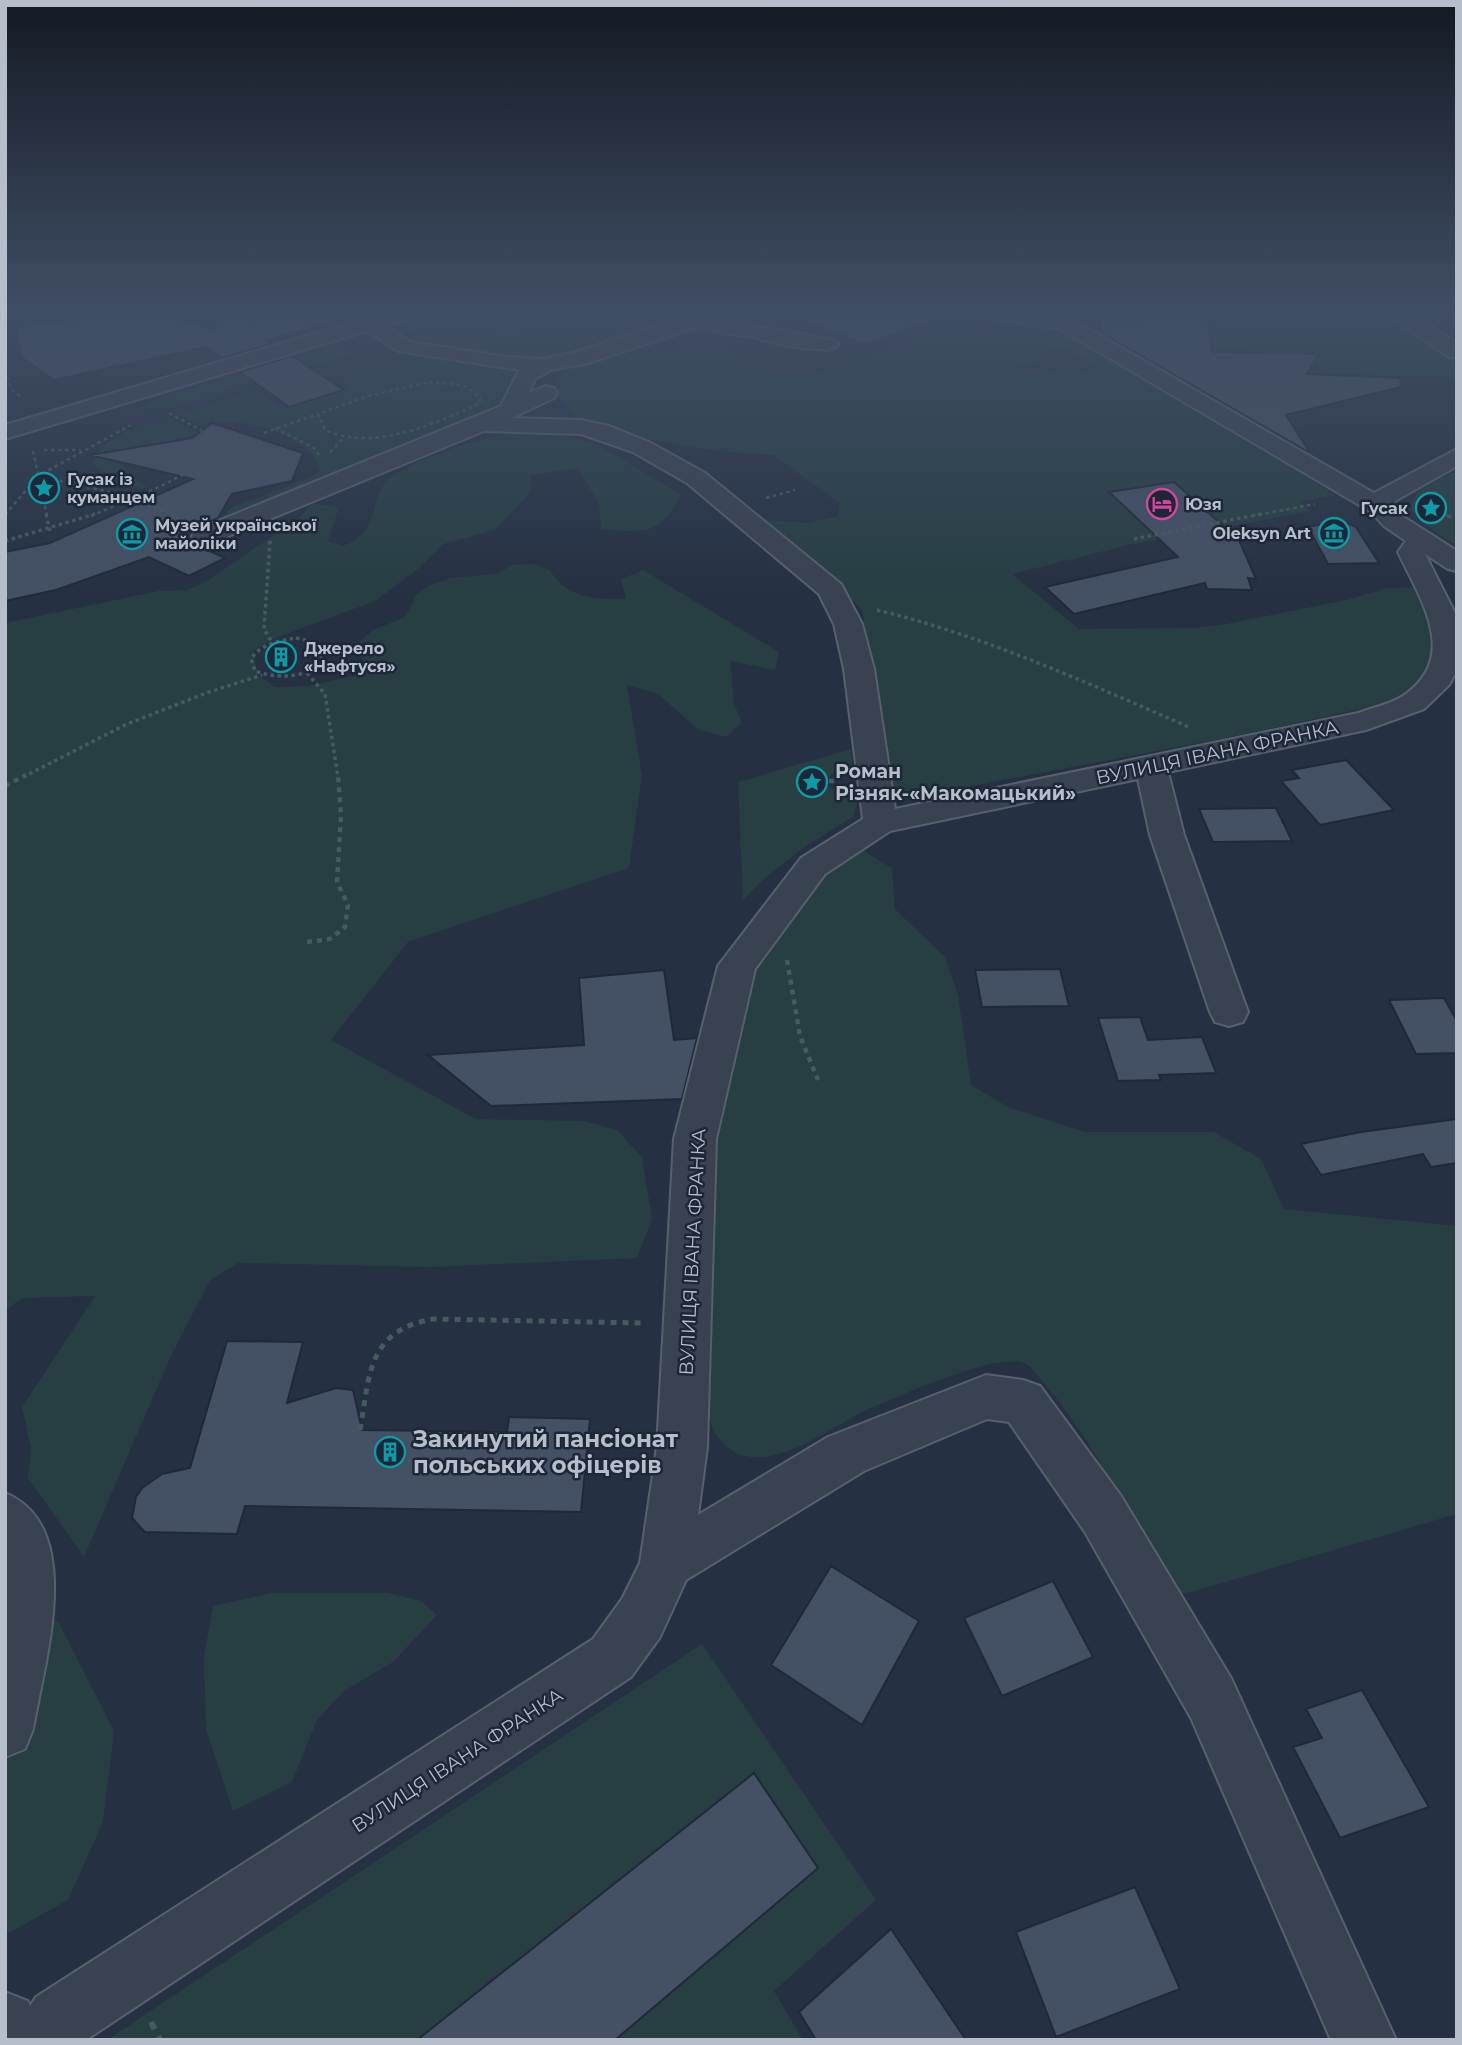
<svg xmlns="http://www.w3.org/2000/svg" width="1462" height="2045" font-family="Montserrat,sans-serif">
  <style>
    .green { fill: #273e43; fill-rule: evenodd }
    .building { fill: #445064; stroke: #202938; stroke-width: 2 }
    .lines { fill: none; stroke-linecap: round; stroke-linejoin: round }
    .minor-casing { stroke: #57606e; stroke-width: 4 }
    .path-far4 { stroke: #455b5f; stroke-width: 2.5; stroke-dasharray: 3.5 3.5; stroke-linecap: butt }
    .path-far3 { stroke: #455b5f; stroke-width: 3.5; stroke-dasharray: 3.5 3.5; stroke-linecap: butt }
    .path-far2 { stroke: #455b5f; stroke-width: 4.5; stroke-dasharray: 5 5; stroke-linecap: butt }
    .path-far1 { stroke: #455b5f; stroke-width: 5; stroke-dasharray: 6 6; stroke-linecap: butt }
    .path { stroke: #455b5f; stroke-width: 6; stroke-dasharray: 8 8; stroke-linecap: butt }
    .minor { fill: #394251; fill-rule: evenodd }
    .labels { text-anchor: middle; stroke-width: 5; stroke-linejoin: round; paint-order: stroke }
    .far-poi-label { font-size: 16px; font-weight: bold; fill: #b6becb; stroke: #1e2737; text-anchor: start }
    .street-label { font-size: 19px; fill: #b6becb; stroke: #1e2737 }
    .poi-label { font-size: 19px; font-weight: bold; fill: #b6becb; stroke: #1e2737; text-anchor: start }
    .near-poi-label { font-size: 23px; font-weight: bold; fill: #b6becb; stroke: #1e2737; text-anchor: start }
  </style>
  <rect width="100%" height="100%" fill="#253042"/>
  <path class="green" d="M439,309H722L622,340L537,362L431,346L391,321Z
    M1318,309H1374L1457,360V379L1327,373C1316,351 1229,348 1206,354C1197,357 1187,366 1179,372L1224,407L1151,366L1162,363L1153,358L1142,360L1118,347L1125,345H1116L1093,331L1109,330L1107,320C1135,321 1211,337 1231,314L1240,315L1267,325H1291L1302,321L1319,326L1326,319Z
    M936,332L1038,339L1067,333L1335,495L1300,502L1311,511L1128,545L1012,574L1079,629L1194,628L1221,625L1351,599L1386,588L1415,587L1429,618L1433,649L1421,679L1394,702L1231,737L903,799L890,786L862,610L839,587L757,519L808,523L838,516L839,503L774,455L719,451L652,440L575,416L555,393L559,376L565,369L578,364L616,353L663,354L721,344C737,360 756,375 781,377C821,380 897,346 936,332ZM1067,348L1100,368L1070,375L1062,370L1026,378L1010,368L1045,359L1037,354Z
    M326,349H341L350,355L163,410L152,411L144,407L148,402Z
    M427,357C452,358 499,360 519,374L504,404L496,410L440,430L224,521L222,518L230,508L307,479L319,472C319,437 230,409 203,428L179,414L255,392L285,409L349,389L338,381L348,378L346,376L377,367L382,369Z
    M170,417L197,432C176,448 138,437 123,465L128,474L147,487L142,489L110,477L93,464C103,434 142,425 170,417Z
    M557,433L598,445L681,495C659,537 644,532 601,529L599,504L578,468L531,475L530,493L495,530L443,544L419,568L375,601L273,639L253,651L258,675L275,687L309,686L373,671L358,654L355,645L373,630L405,617L417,594L431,585L451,578L497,574L512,565L534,564L550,570C566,599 596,599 626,599L621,579L643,570L779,652L775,670L730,661L734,703L742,723L726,737L699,730L658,694L627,685L642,776L629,868L408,942L331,1040L476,1119L584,1121L617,1130L642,1157L652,1219L637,1258L431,1267L238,1263L210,1280L170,1358L84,1557L28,1478L31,1450L22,1407L95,1296L22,1298L5,1311V623L158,591L188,590L210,579L299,518L312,504L339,507L328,541L343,546C376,533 369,512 383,486C394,466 484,436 507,434C523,432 540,433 557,433Z
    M1457,471V544H1454C1399,509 1394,500 1457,471Z
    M851,749L853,771L847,773L846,770L831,774L830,777L823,776L802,782L825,788L831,786L832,789L848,793V790L856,792L857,803L853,817L806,846L766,877L743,900L738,782Z
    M860,849L892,868L895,909L945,957L958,995L971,1085L1010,1108L1085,1132H1214L1261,1159L1284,1209L1457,1226V1514L1174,1597C1134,1525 1097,1446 1044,1383C1039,1378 1032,1367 1026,1364C998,1350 895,1398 865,1411C829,1428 767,1478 729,1448C714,1437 710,1426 708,1408L711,1144L753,972L827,871Z
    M5,1591L59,1623L114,1731L103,1822L68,1900L5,1935Z
    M272,1593H388L421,1601L437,1615L393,1662L344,1691L317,1720L292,1782L233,1811L206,1729L204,1656L213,1606Z
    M702,1644L876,1900L774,1991L803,2040H107Z"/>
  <path class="building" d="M121,309L156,313L214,329L221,309H345L346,319L267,340L272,344L222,358L207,347L54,380L21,357L15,326L120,314Z
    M778,309H954L956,312L866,345L778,311Z
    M1135,309H1206L1212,352L1319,354L1307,374L1400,378L1401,387L1286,415L1310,453L1102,333L1099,319L1136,321Z
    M292,356L344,390L289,407L240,372Z
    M212,423L303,453L292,481L232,494L218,518L195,528L183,539L225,558L189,576L149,557L56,590L5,601V552L50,543L193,479L90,455L192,438Z
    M1174,482L1239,540L1256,579L1248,578L1252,590L1207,589L1205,583L1074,614L1045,587L1178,557L1109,492Z
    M1339,520L1356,527L1379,563L1328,564L1308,527Z
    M1346,760L1394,810L1320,825L1281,781L1299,778L1292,770Z
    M1276,808L1292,841L1213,842L1199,809Z
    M1060,969L1069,1006L982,1007L975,970Z
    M664,970L674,1040L697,1038L682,1099L491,1106L428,1055L584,1045L579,978Z
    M1444,998L1457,1021V1053L1416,1054L1389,1000Z
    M1140,1017L1148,1040L1202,1037L1216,1073L1159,1075L1161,1080L1118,1081L1098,1018Z
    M1457,1119V1163L1431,1167L1423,1154L1321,1175L1301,1144L1361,1132Z
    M227,1341L303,1342L287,1403L336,1388L353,1390L362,1430L507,1432L509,1417L590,1419L581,1512L245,1506L237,1534L145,1532L132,1518L136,1497L142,1488L162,1474L190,1468Z
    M831,1566L919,1621L862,1725L771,1665Z
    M1053,1581L1093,1657L1002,1696L964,1618Z
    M1362,1690L1429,1807L1340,1838L1293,1747L1322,1738L1306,1709Z
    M754,1773L818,1868L615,2040H417Z
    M1135,1887L1180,1989L1056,2037L1016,1932Z
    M891,1929L966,2040H816L799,2012Z"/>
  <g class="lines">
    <g class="minor-casing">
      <path id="minor" d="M399,309H430L427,313L386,326L411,342L507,357L544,359L576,352L712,309H742L739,313L721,319L726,321L834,340L838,344L834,348L827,350L787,346L754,337L722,333L701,326L588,363L551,370L535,379L529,393L546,386L554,388L557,393L554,398L512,418L581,420L609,426L649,442L705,473L841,584L862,624L874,669L895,809L1358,713C1372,708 1391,704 1403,696C1461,657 1420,599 1398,552L1406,541L1384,526L1371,512L1060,329L967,315L960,313L957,309H1006L1073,320L1374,493L1457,449V466L1395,501L1393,506L1402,516L1457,551V571L1448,569L1425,554L1457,617V670L1449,685L1424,709L1366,730L1168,772L1184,835L1248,1012L1243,1022L1229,1026L1215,1022L1210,1012L1150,835L1138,779L890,831L825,874L755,969L716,1139L707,1447L698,1515L828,1437L986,1375L1023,1380L1040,1386L1121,1496L1231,1678L1396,2040H1331L1191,1718L1085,1532L1009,1422L987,1419L864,1471L686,1580L660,1637L631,1677L86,2040H5V1992L28,2001L30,2006L36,1997L593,1639L622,1599L640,1563L657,1447L674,1139L718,966L801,858L863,819L844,669L834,624L819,594L687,483L633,452L581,434L484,431L214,542L205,544L196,542L192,536L196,530L501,406L519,370L398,351L367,331L5,439V425Z
        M1379,309H1403L1457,343V358L1449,357Z
        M5,1493C87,1526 44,1663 33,1729L25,1749L5,1757Z"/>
    </g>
    <path class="path-far4" d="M205,309L207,313L240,317L273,309
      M479,309C527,332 573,324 623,313
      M506,309L525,313L552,309
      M1106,309C1129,326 1168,321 1195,323
      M1223,309L1242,310
      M1243,309L1249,318L1277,324L1299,319L1301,316L1295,309
      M543,312L605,314
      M873,318L876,309
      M1300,318L1318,325L1322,319L1315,309
      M5,320L65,312
      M445,325L505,309
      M498,333L531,325
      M5,370L11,389L22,398
      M429,382L463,385L480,397V403C436,424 372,452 325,430L318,414L368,396Z
      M169,413L202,431
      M275,428L314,448L321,458
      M264,433L318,414
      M223,442L234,448
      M44,450H81
      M33,451L47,516
      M330,452L345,437
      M39,476L135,498L174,516
      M766,498L795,490
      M1439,514L1449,516
      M5,515L38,476L131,425
      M91,516L161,486L250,440
      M1252,516L1315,504"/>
    <path class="path-far3" d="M46,514L50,531
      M170,514L180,519
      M1441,514L1452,517
      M1134,539L1261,514
      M5,541L95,514
      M270,541L264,629L274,646
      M877,610C985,636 1087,683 1189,727
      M296,638L314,642L322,649C320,681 276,679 255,671L251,659C262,643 279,641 296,638Z
      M307,673L325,694L338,777
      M23,777L127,724L209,692L262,675"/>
    <path class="path-far2" d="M819,781H838
      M5,786L26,775
      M307,942L330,939L345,927L348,905L337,882L341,816L338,775
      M787,960L800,1036L818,1080"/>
    <path class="path-far1" d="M360,1430C370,1374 367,1331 433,1319L643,1323"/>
    <path class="path" d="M151,2022L160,2040"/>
    <use href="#minor" class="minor"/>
  </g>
  <linearGradient id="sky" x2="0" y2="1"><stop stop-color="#141a24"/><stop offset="0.52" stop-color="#404e65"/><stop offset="1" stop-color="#404e65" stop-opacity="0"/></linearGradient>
  <rect width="1462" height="595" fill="url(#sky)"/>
  <defs>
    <g id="sight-ring" transform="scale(1.575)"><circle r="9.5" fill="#1e2737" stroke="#0f9aa8" stroke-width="1.5"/><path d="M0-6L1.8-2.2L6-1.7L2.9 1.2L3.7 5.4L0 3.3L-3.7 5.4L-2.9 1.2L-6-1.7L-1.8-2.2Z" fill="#0f9aa8"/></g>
    <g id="hotel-ring" transform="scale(1.575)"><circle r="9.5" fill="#1e2737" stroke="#d1479c" stroke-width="1.5"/><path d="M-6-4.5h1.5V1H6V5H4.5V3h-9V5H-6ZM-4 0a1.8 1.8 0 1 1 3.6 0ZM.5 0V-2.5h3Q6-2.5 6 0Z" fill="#d1479c"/></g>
    <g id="museum-ring" transform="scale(1.575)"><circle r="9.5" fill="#1e2737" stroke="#0f9aa8" stroke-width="1.5"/><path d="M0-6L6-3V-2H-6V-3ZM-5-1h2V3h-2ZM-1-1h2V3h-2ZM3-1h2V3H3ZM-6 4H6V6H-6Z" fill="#0f9aa8"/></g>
    <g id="building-ring" transform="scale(1.575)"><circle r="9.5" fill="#1e2737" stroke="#0f9aa8" stroke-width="1.5"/><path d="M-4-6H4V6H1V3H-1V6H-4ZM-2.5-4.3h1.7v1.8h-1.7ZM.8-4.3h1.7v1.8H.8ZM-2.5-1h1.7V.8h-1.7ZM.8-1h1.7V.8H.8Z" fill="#0f9aa8"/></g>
  </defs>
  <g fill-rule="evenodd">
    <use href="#sight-ring" x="44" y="488"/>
    <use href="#hotel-ring" x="1162" y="504"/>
    <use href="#sight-ring" x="1431" y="508"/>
    <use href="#museum-ring" x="1334" y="533"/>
    <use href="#museum-ring" x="132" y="534"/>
    <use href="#building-ring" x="281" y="657"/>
    <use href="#sight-ring" x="812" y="782"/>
    <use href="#building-ring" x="390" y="1452"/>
  </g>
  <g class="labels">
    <g class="far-poi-label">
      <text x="67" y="485">Гусак із<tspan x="67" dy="18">куманцем</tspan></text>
      <text x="1185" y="510">Юзя</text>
      <text x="1408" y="514" text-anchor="end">Гусак</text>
      <text x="155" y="531">Музей української<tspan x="155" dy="18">майоліки</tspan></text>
      <text x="1311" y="539" text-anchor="end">Oleksyn Art</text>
      <text x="304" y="654">Джерело<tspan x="304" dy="18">«Нафтуся»</tspan></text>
    </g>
    <g class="street-label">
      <text transform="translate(1217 752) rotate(-12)" y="7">ВУЛИЦЯ ІВАНА ФРАНКА</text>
      <text transform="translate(692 1252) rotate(-87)" y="7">ВУЛИЦЯ ІВАНА ФРАНКА</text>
      <text transform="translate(457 1760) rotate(-33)" y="7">ВУЛИЦЯ ІВАНА ФРАНКА</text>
    </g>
    <g class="poi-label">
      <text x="835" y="778">Роман<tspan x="835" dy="22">Різняк-«Макомацький»</tspan></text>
    </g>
    <g class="near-poi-label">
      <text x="413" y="1447">Закинутий пансіонат<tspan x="413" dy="26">польських офіцерів</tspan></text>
    </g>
  </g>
  <rect width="1462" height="2045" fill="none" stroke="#b6becb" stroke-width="14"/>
</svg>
